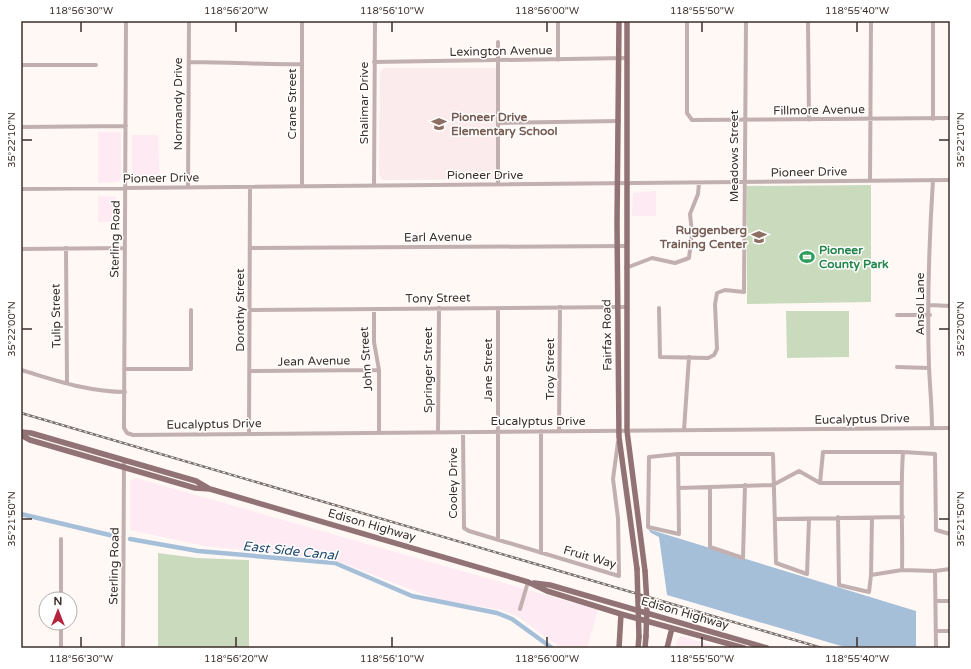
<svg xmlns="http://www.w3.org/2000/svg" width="971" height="669" font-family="'Varela Round',sans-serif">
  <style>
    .commercial { fill: #feeaf2 }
    .education { fill: #fcebec }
    .green { fill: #cadbbd }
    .water { fill: #a6bfd9 }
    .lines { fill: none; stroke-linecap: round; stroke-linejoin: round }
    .canal { stroke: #a6bfd9; stroke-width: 4.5 }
    .minor { stroke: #c2b0b1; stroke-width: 4 }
    .major { stroke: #927375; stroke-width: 5.5 }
    .rail-casing { stroke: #7a6f6a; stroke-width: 2.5 }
    .rail { stroke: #fff; stroke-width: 1; stroke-dasharray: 3; stroke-linecap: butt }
    .major-bridge { stroke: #927375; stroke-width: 5.5 }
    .ticks { fill: none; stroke: #3c2f2a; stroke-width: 1.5 }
    .labels { text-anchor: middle; stroke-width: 3; stroke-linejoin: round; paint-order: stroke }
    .street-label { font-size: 12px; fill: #3c2f2a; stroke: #fff }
    .education-label { font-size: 12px; font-weight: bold; fill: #785e54; stroke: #fff; text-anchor: start }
    .leisure-label { font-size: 12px; font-weight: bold; fill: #27864d; stroke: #fff; text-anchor: start }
    .water-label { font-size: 13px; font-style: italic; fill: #234b6f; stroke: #fff }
    .neatline { fill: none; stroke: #3c2f2a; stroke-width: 1.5 }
    .ticks-label { font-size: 10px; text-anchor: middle; fill: #3c2f2a }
  </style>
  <rect width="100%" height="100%" fill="#fff8f5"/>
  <path class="commercial" d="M98,132H121V179L118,182L98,183Z
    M132,135H158L160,182L132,181Z
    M656,191V216H632L633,193Z
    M98,196L116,197L118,222H98Z
    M136,478L598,610L587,648H561L517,616L502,610L439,600L332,559L205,546L130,530V481Z
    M683,636L701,642L722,648H675L678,638Z"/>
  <path class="education" d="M384,68H498V179L383,180L379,175L380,72Z"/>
  <path class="green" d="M871,185V302L747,304V186Z
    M786,311H849V357L787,358Z
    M158,553L197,558L249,560V647H159L158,646Z"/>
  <path class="water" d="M648,529L916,611V648H848L667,595L659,537L651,533Z"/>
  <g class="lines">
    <path class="canal" d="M21,514L118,537
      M130,539L198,551L335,563L412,596L497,613L512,619L552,648"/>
    <path class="minor" d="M126,21L124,428L127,433L133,435L950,428
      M687,21V113L692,120L950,118
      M808,21L809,120
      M558,60V21
      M189,62C227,62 264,65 302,64
      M374,62L627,58
      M21,65H96
      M933,119V21
      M498,123L619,121
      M21,127L126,126
      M870,181L871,21
      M498,184V42
      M302,186V21
      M374,186L375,21
      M188,187L189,21
      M21,189L950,180
      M66,248L67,383
      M250,248L626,246
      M21,249L125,248
      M626,268L652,258L675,263L689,258L692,233L690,214L698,194L699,183
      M930,305L950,306
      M498,308V540
      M659,308L660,357L708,358L714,355L717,349L715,304L717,293L725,290L744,292L746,21
      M374,309V342L379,370V432
      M250,310L626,307
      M897,315H930
      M897,367L929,368
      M124,369H191V310
      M21,370C55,380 88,392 125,392
      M250,371L379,370
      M932,428C932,408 930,388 929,367C927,305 929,242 933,180
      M684,430L689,357
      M559,431L560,307
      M438,432L439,308
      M463,432L464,528L469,531L619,576L618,518L613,479L618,442
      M249,434L250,187
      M678,454L679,534L648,527L649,457L678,454H773L776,563L807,574L809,519
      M820,483L823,452H903L935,454L936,530L950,534
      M710,487V547L743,558L745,485
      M679,488L773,485L799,471L820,483H900
      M838,517L839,585L869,592L871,575L872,518
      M775,519L903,517
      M61,539V599
      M541,553V431
      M902,570L935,571
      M871,575L902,570C903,531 900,492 903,452
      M936,601H950
      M520,609L528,582
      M61,623V648
      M936,631H950
      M123,648L124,460
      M936,648L935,571L950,569"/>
    <path class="major" d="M619,21L617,223L619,437L637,569
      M627,21V431L645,571
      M21,432L31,433L196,481L208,488
      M21,435L30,440L195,488L210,489L528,582L547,591L621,614L744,648
      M534,583L550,585L767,648
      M619,648L621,614
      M638,648L639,637
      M645,648L646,636
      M667,648L672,628"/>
    <g class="rail-casing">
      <path id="rail" d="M21,413L822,648"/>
    </g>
    <use href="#rail" class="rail"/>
    <path class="major-bridge" d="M637,569L639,637
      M645,571L647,604L646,636"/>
  </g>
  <path class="ticks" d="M81,22V32M236,22V32M392,22V32M547,22V32M702,22V32M857,22V32M22,140H32M939,140H949M22,329H32M939,329H949M22,519H32M939,519H949M81,637V647M236,637V647M392,637V647M547,637V647M702,637V647M857,637V647"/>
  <defs>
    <g id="school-bare" transform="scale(1.2)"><path d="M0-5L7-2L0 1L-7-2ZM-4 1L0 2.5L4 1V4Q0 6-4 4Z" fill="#8d6e63" stroke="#fff" stroke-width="2.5" paint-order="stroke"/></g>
    <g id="stadium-bare" transform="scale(1.2)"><path d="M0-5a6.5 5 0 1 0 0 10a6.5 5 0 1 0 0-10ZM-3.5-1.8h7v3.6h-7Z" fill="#2e9e5b" stroke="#fff" stroke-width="2.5" paint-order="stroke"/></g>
  </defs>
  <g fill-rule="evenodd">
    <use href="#school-bare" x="439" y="124"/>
    <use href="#school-bare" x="759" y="237"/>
    <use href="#stadium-bare" x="807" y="257"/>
  </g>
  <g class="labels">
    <g class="street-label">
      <text transform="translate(501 51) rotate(-1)" y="4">Lexington Avenue</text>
      <text transform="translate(364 103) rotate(-90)" y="4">Shalimar Drive</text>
      <text transform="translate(178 104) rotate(-90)" y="4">Normandy Drive</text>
      <text transform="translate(292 104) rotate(-90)" y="4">Crane Street</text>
      <text transform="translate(819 110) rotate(-1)" y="4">Fillmore Avenue</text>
      <text transform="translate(734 156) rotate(-90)" y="4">Meadows Street</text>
      <text transform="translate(809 172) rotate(-1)" y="4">Pioneer Drive</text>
      <text x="485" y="179">Pioneer Drive</text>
      <text transform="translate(161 178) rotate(-1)" y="4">Pioneer Drive</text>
      <text transform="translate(438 237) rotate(-1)" y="4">Earl Avenue</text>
      <text transform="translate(115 239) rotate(-89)" y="4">Sterling Road</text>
      <text transform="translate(438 298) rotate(-1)" y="4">Tony Street</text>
      <text transform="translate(920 304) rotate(-90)" y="4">Ansol Lane</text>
      <text transform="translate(240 310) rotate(-90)" y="4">Dorothy Street</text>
      <text transform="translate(56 316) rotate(-91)" y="4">Tulip Street</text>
      <text transform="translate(607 335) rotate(-91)" y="4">Fairfax Road</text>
      <text transform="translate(366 359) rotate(-94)" y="4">John Street</text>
      <text transform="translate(314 361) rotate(-1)" y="4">Jean Avenue</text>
      <text transform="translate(550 369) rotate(-90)" y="4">Troy Street</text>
      <text transform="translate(428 370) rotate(-90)" y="4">Springer Street</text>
      <text transform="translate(488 370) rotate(-90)" y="4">Jane Street</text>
      <text transform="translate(862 419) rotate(-1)" y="4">Eucalyptus Drive</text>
      <text x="538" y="425">Eucalyptus Drive</text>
      <text transform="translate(214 424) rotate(-1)" y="4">Eucalyptus Drive</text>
      <text transform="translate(453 483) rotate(-90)" y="4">Cooley Drive</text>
      <text transform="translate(372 525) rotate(16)" y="4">Edison Highway</text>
      <text transform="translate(590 557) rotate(16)" y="4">Fruit Way</text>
      <text transform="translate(114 566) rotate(-89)" y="4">Sterling Road</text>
      <text transform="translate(685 613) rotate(16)" y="4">Edison Highway</text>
    </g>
    <g class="education-label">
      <text x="451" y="121">Pioneer Drive<tspan x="451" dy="14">Elementary School</tspan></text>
      <text x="747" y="234" text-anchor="end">Ruggenberg<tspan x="747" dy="14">Training Center</tspan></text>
    </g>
    <g class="leisure-label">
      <text x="819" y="254">Pioneer<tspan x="819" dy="14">County Park</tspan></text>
    </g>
    <g class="water-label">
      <text transform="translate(290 550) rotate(6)" y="5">East Side Canal</text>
    </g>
  </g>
  <rect width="971" height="669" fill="none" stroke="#ffffff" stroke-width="44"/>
  <g transform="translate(58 611)"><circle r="19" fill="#ffffff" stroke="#b1acaa"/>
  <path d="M0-3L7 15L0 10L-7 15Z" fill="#b5233c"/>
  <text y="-6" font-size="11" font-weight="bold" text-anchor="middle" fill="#3c2f2a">N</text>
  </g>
  <rect x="22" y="22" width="927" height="625" class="neatline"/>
  <g class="ticks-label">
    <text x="81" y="14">118°56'30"W</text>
    <text x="236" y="14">118°56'20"W</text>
    <text x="392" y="14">118°56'10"W</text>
    <text x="547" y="14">118°56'00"W</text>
    <text x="702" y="14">118°55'50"W</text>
    <text x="857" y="14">118°55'40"W</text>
    <text transform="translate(11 140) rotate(-90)" y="4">35°22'10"N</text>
    <text transform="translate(960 140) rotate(-90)" y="4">35°22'10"N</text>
    <text transform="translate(11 329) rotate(-90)" y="4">35°22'00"N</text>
    <text transform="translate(960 329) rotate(-90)" y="4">35°22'00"N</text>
    <text transform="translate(11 519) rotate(-90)" y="4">35°21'50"N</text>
    <text transform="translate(960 519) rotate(-90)" y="4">35°21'50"N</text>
    <text x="81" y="662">118°56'30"W</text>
    <text x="236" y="662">118°56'20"W</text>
    <text x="392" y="662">118°56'10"W</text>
    <text x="547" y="662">118°56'00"W</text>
    <text x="702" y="662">118°55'50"W</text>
    <text x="857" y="662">118°55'40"W</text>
  </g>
</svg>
